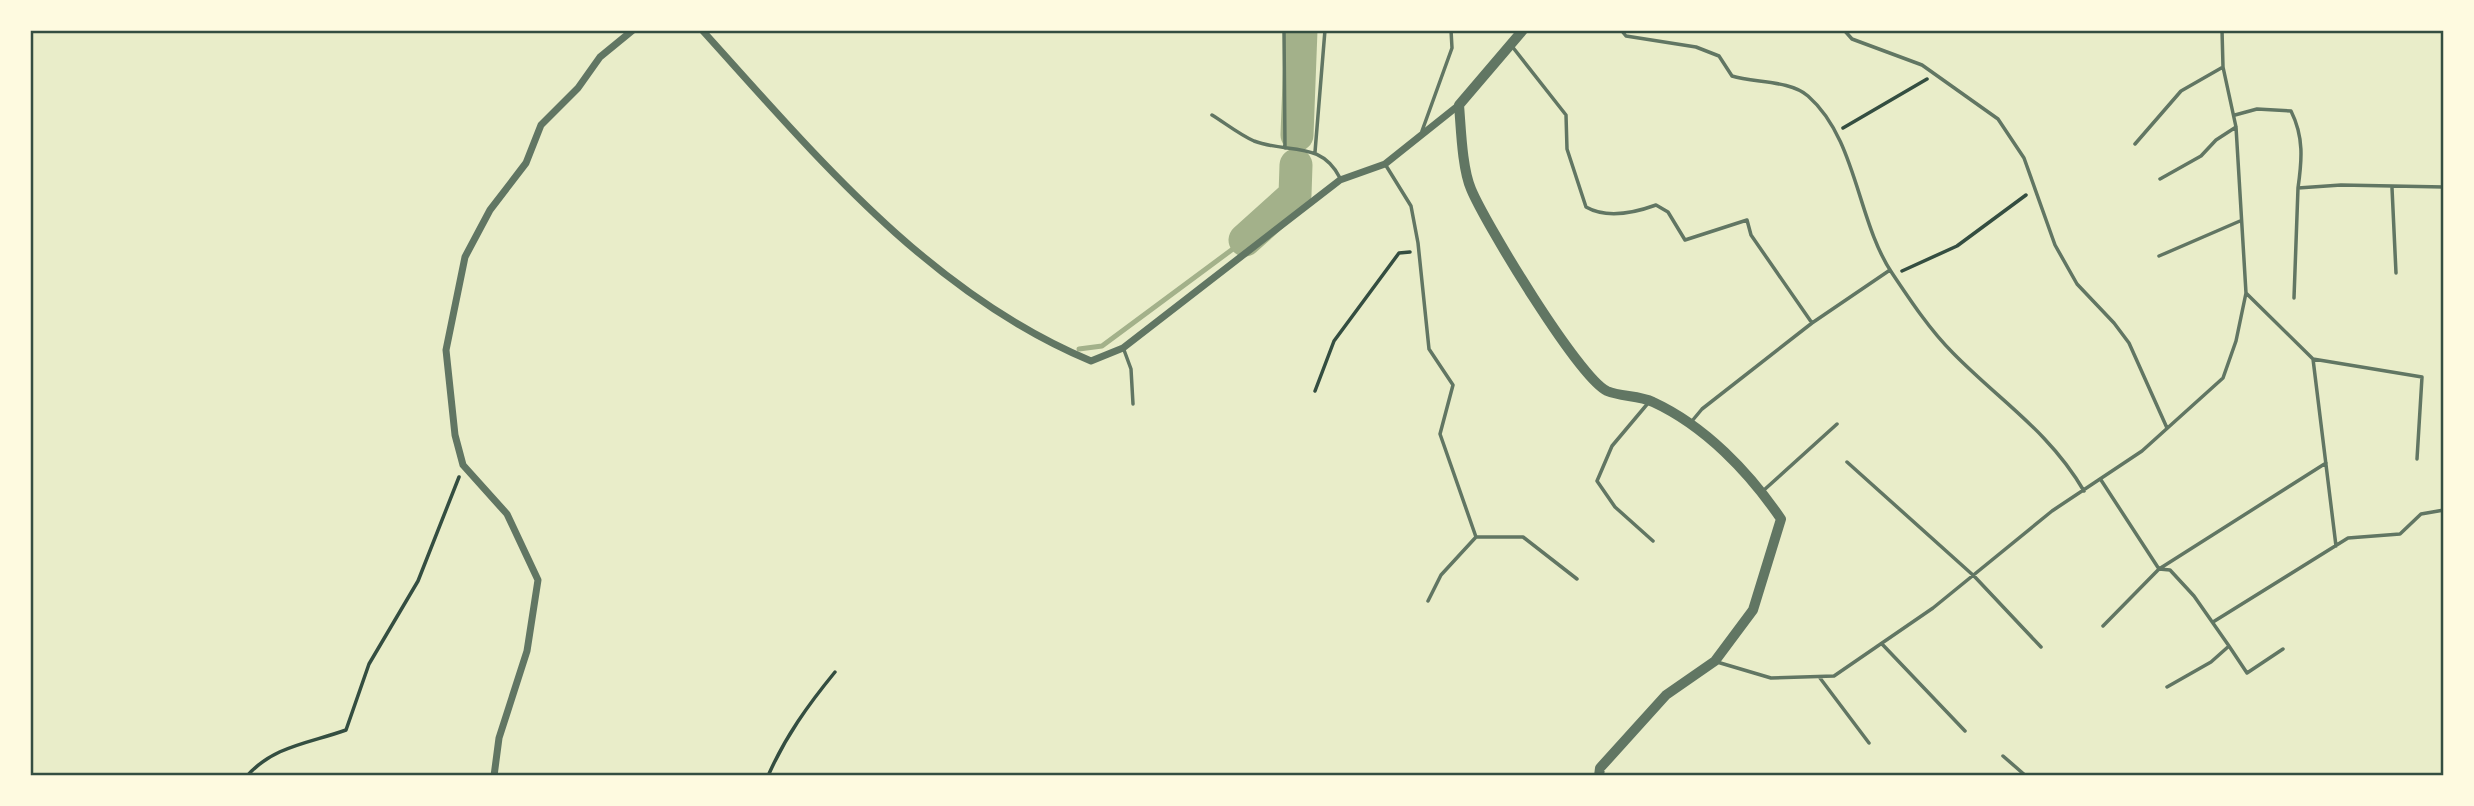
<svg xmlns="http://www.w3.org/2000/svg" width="2474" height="806" font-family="'IBM Plex Sans',sans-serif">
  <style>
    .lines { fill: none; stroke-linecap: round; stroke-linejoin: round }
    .stream { stroke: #a3b18a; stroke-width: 5 }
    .river { stroke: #a3b18a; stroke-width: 33 }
    .path { stroke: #344e41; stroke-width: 3.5 }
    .service { stroke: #617663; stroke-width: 3.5 }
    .minor { stroke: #617663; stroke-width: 7 }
    .tertiary { stroke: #617663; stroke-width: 10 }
    .neatline { fill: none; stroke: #344e41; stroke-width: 2.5 }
  </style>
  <rect width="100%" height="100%" fill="#e9edc9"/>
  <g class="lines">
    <path class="stream" d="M1079,349L1102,346L1245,240"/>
    <path class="river" d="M1297,135L1301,30
      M1245,240L1295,195L1296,165"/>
    <path class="path" d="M1843,128L1927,79
      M1902,271L1957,246L2026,195
      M1315,391L1334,341L1399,253L1410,252
      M247,776C273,746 310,743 346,730L369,664L418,581L459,477
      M768,776C785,737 808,705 835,672"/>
    <path class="service" d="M1284,30L1285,148
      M1621,30L1626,36L1696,47L1719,56L1732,76C1754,83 1790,80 1808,96C1857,139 1857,221 1892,273C1910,300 1930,330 1953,353C2000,401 2049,431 2084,491
      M1844,30L1852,39L1922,65L1998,119L2024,158L2055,245L2077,284L2114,323L2129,343L2167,428
      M1511,45L1566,115L1567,149L1586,207C1607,219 1634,213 1656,205L1668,212L1685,240L1747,220L1751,235L1812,323
      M1212,115C1225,123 1240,135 1254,141C1288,154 1321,140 1340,178
      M2235,115L2257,109L2291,111C2304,137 2302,160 2298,188L2341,185L2444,187
      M1422,131L1452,48L1451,30
      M2135,144L2181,91L2223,67
      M1315,152L1325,30
      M1385,164L1411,206L1418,243L1429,349L1453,385L1440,434L1476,537H1523L1577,579
      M2160,179L2201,156L2216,140L2236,127
      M2392,188L2396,273
      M2159,256L2240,221
      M2246,293L2313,359L2422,377L2417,459
      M2294,298L2298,188
      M1124,350L1131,369L1133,404
      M2313,359L2336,546
      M1649,402L1612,446L1597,481L1615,507L1653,541
      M1692,421L1702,409L1812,323L1890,270
      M1847,462L1974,576L2041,647
      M2101,480L2159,569L2170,570L2194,596L2229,646L2211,662L2167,687
      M1764,490L1837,424
      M1428,601L1441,575L1476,537
      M2213,622L2348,538L2400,534L2421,514L2444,510
      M2103,626L2159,569L2326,463
      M1882,644L1965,731
      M2229,646L2247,673L2283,649
      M1717,662L1771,678L1834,676L1933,608L2052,511L2142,451L2223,378L2236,341L2246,293L2236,127L2223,67L2222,30
      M1820,678L1869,743
      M2003,756L2026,776"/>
    <path class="minor" d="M702,30C816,156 930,294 1091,361L1123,348L1340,180L1385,164L1459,105
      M494,776L499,738L527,651L538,580L507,514L463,465L455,435L446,350L465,257L490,210L526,163L541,125L578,88L600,57L633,30"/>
    <path class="tertiary" d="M1523,30L1459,105C1461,128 1462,168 1471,189C1485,223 1579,378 1607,391C1621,397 1639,395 1653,402C1705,426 1749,472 1781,519L1753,610L1715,661L1666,695L1600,768L1599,776"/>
  </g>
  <rect width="2474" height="806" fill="none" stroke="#fefae0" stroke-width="63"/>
  <rect x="32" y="32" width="2410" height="742" class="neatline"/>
</svg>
